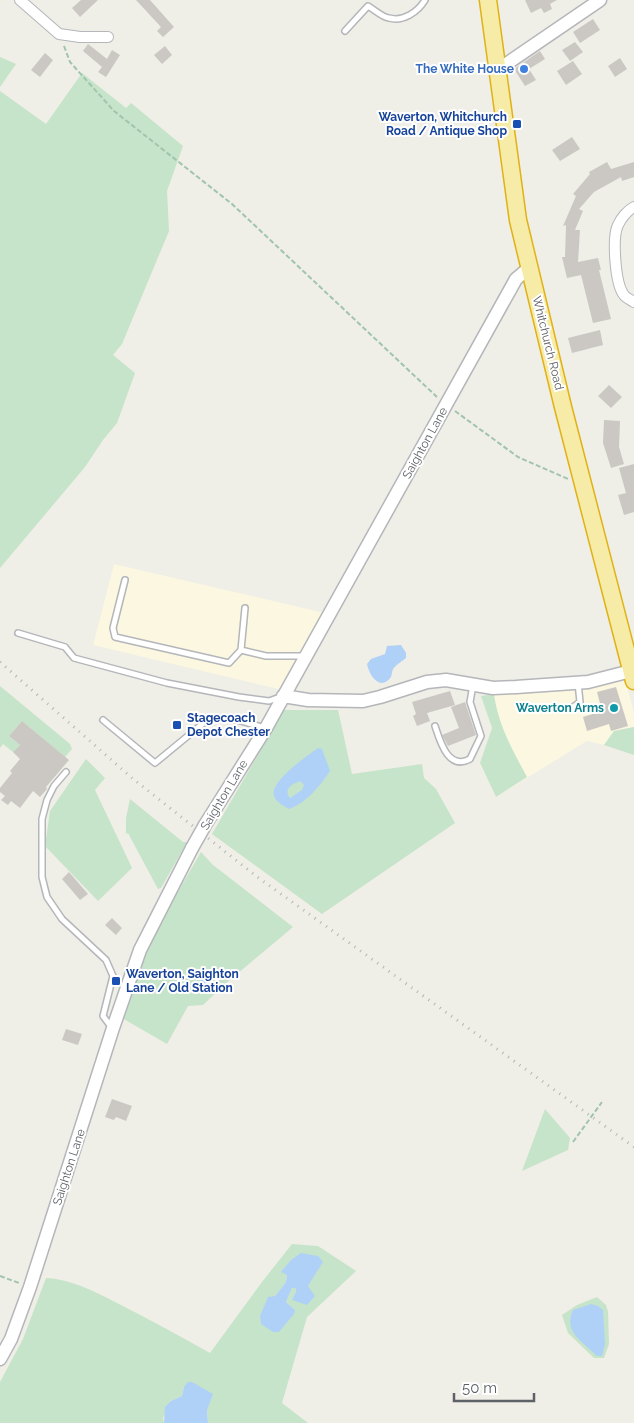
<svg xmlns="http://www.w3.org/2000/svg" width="634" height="1423" font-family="Raleway,sans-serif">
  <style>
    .commercial { fill: #fbf7e0 }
    .green { fill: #c6e4c9; fill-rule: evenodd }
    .water { fill: #afd1f7; fill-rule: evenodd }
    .building { fill: #cbc8c4 }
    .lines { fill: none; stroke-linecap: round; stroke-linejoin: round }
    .service-casing { stroke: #b4b6ba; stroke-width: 8 }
    .minor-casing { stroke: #b4b6ba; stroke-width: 12 }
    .tertiary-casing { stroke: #b4b6ba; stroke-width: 15 }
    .trunk-casing { stroke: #e0b216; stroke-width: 19 }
    .path { stroke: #a0c4ad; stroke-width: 2; stroke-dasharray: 5 2.5; stroke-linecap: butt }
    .service { stroke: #fff; stroke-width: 5 }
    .minor { stroke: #fff; stroke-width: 10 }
    .tertiary { stroke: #fff; stroke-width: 12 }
    .trunk { stroke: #f6eba7; stroke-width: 16 }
    .rail { stroke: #b5b5b6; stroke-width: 3; stroke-dasharray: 1 6; stroke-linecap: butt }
    .tertiary-bridge-casing { stroke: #b4b6ba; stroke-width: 15; stroke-linecap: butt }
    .path-bridge { stroke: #a0c4ad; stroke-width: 2; stroke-dasharray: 5 2.5; stroke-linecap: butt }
    .tertiary-bridge { stroke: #fff; stroke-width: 12 }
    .shop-dot { fill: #3f7fe0; stroke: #fff; stroke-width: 2 }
    .transit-dot { fill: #1a4fb4; stroke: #fff; stroke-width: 2 }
    .culture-dot { fill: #0f9aa8; stroke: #fff; stroke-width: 2 }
    .labels { text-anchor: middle; stroke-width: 4; stroke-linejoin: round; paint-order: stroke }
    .shop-label { font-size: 12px; font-weight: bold; fill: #366cbe; stroke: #fff; text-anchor: end }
    .transit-label { font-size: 12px; font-weight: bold; fill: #164399; stroke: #fff; text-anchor: start }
    .street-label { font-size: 12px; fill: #5e6166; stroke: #fff }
    .culture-label { font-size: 12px; font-weight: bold; fill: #0d838f; stroke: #fff; text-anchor: end }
  </style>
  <rect width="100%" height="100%" fill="#efeee7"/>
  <path class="commercial" d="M114,564L329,614L286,691L93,645Z
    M618,678L625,679L634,713V727L614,731L604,745L587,741L496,797L480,764L492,728L481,696L573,688Z"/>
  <path class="green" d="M0,57L16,64L0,87Z
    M82,73L126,108L131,103L183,146L167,191L169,231L122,344L113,355L135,373L117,423L103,440L85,467L0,568V91L46,124Z
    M0,686L70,744L72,749L65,757L22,721L9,736L20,745L13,752L3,744L0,748Z
    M494,694C498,725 513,751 527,777L496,797L480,763L492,728L481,696Z
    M284,710H338L352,774L422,764L424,778L436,789L455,823L322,914L212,834Z
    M634,727V755L604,745L614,731Z
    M86,759L105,778L95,790L132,868L98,901L45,846L50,811Z
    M130,799L183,842H187L161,888L158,889L128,833L126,834V818Z
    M201,852L213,865L293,927L225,984L203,1005L188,1006L167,1044L122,1018L142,960L158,926Z
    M545,1109L570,1138L568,1150L522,1171Z
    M292,1244L318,1246L356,1271L307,1317L282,1403L308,1423H208L207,1410L184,1387L182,1396L171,1401L163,1418L164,1423H0V1382L23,1339L46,1278C71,1279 93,1291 115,1302C147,1318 178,1335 210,1353L262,1282ZM287,1275L315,1296L296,1292V1288H292L286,1302L295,1310L275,1296L286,1282Z
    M597,1297L606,1305L608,1312L609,1344L604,1358H594L568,1333L562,1315L577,1305Z"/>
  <path class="water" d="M401,645L406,653V658C402,661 396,665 393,669C392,671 392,674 391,677C380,692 369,675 367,664L371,659L385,654L387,646Z
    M318,748L322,749L330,771C320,786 306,803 289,809C284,806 276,802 274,796C269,782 307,756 318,748ZM300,781L304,785L302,790L290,798C283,789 292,784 300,781Z
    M209,972L212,973C212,982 206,991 197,994L194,987L198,982L205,978L206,974Z
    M301,1253L318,1256L323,1262L308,1286L315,1296L307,1305L292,1300L296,1292V1288H292L286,1302L295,1310L294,1314L279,1332H273L261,1324L260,1316L268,1297L275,1296L286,1282L287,1275L281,1272L291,1260Z
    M591,1304L598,1306L603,1310L605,1344L602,1356H597C582,1341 563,1332 573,1310Z
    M188,1382H192L213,1394L207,1410L208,1423H164L165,1407L171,1401L182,1396L184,1387Z"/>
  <path class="building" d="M81,0H98L80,17L72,8Z
    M136,0H150L174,27L163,37L157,31L161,27Z
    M525,0H557L550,4L552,9L544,13L541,8L531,13Z
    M593,19L600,30L580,43L573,32Z
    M575,42L583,52L570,61L562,50Z
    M88,44L107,59L112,50L120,55L106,77L98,72L102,67L83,51Z
    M165,46L172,55L162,64L154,55Z
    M540,51L545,59L529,69L536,80L525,86L514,69Z
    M45,53L53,60L40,77L31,70Z
    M620,58L627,69L615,77L608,66Z
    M573,61L582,74L566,85L557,71Z
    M572,137L580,149L560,161L552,150Z
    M607,162L611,169L634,162V177L622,181L621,177L594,192L579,209L583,211L575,230H580L578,262L598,258L601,270H599L611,319L593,323L581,275L567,278L562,257H565L566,225L563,226L576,196L573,194L590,174L589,172Z
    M600,330L603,345L572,353L568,338Z
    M609,385L622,397L611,408L598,396Z
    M604,420L620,421L619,447L624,464L611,468L603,443Z
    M634,464V512L624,515L618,495L626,493L619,468Z
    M616,687L628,726L611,731L609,724L587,731L583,717L602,711L597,692Z
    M450,691L455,705L427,713L430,721L417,726L413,716L416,714L412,702Z
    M465,702L476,735L448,746L442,735L459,728L451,707Z
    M22,721L69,760L46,787L47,789L40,797L33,791L20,808L11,801L8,805L1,800L5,796L0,792V788L12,773L10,771L20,759L13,752L20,745L9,736Z
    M69,872L88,894L80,900L62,879Z
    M112,918L122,928L116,935L105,925Z
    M66,1029L82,1034L78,1045L62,1040Z
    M112,1099L132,1106L126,1121L116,1117L114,1120L105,1117Z"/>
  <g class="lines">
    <g class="service-casing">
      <path id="service" d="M345,31L368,6C375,10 382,17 389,18C403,22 418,12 425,0
        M125,580L113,628L115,637L229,663L241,650
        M245,608L241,650L266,656H305
        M18,633L65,647L74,658L167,683L239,697L269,701L280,697
        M573,707L580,702L578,683
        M103,720L155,763L206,721C225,713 246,723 265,728
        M435,726C440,741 448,771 470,759L481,736L470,702L473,685
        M66,772L54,786L47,800L42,819V877L47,897L62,919L106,960L113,976L103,1016L112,1028"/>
    </g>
    <g class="minor-casing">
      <path id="minor" d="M20,0L59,34L80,37H108
        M634,207C628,210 621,218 618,225C612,237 615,284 624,295C626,298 631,300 634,302"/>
    </g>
    <g class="tertiary-casing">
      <path id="tertiary" d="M499,69L600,0
        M283,696L308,700L363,701L380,697L427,682L446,680L493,688L516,687L588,682L631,671
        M205,825L266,728L516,279L529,268
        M0,1359L11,1339L30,1287L113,1028L140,950L192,848"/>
    </g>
    <g class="trunk-casing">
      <path id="trunk" d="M488,0L518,220L563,407L634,681"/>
    </g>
    <path class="path" d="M64,46L70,62L114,111L232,204L437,397
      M455,411L518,457L568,479
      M0,1276L19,1283"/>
    <use href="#service" class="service"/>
    <use href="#minor" class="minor"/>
    <use href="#tertiary" class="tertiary"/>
    <use href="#trunk" class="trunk"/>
    <path class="rail" d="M0,662L132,778L256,876L634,1147"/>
    <g class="tertiary-bridge-casing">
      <path id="tertiary-bridge" d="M192,848L205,825"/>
    </g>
    <path class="path-bridge" d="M573,1142L602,1102"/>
    <use href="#tertiary-bridge" class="tertiary-bridge"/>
  </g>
  <circle class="shop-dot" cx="524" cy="69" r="5"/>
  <g class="transit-dot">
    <rect x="512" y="119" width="10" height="10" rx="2.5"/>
    <rect x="172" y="720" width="10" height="10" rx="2.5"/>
    <rect x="111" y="976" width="10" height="10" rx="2.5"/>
  </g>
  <circle class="culture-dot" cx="614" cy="708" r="5"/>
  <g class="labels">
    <g class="shop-label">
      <text x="514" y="73">The White House</text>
    </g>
    <g class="transit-label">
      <text x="507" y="121" text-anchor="end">Waverton, Whitchurch<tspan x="507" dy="14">Road / Antique Shop</tspan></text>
      <text x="187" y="722">Stagecoach<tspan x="187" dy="14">Depot Chester</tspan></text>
      <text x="126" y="978">Waverton, Saighton<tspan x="126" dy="14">Lane / Old Station</tspan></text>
    </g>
    <g class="street-label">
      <text transform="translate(548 343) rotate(76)" y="4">Whitchurch Road</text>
      <text transform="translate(425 443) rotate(-61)" y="4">Saighton Lane</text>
      <text transform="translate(224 795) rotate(-59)" y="4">Saighton Lane</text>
      <text transform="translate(69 1167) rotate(-72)" y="4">Saighton Lane</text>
    </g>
    <g class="culture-label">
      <text x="604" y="712">Waverton Arms</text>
    </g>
  </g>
  <path d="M454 1393v8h80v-8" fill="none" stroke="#5e6166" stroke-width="2.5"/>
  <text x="462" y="1393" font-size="15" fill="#5e6166" stroke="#ffffff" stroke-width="4" paint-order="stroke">50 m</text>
</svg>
